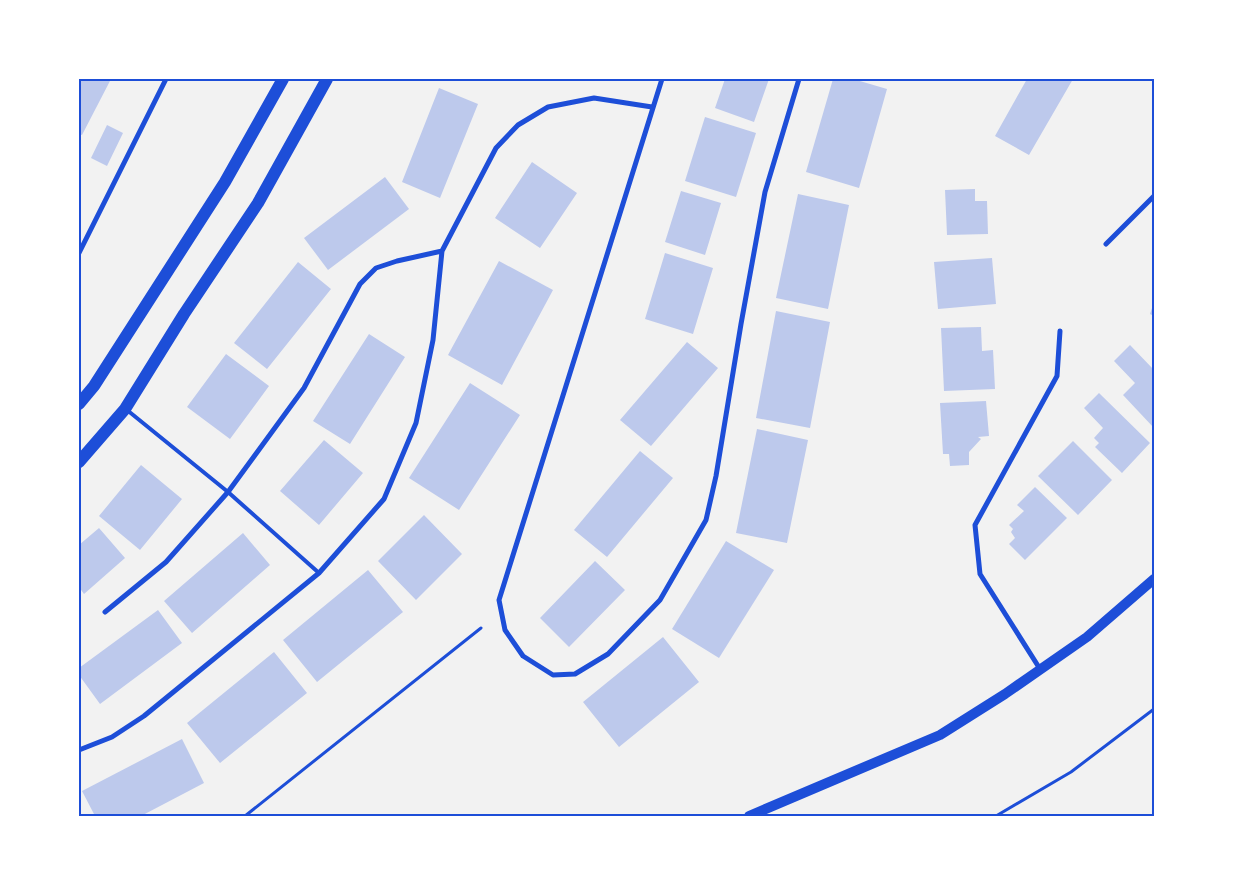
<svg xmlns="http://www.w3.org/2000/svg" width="1233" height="895" font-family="'Open Sans',sans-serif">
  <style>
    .building { fill: #bdc9ec }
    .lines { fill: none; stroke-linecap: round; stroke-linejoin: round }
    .path { stroke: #1d4ed8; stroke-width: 3 }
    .service { stroke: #1d4ed8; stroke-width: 4 }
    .minor { stroke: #1d4ed8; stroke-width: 5 }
    .secondary { stroke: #1d4ed8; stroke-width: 10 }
    .primary { stroke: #1d4ed8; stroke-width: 12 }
    .neatline { fill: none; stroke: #1d4ed8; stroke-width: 2 }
  </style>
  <rect width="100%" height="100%" fill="#f2f2f2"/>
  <path class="building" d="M79,79H111L82,135L79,134Z
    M725,79H769L754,122L715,108Z
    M833,79H853L887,89L859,188L806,172Z
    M1027,79H1073L1029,155L995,136Z
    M439,88L478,104L440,198L402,182Z
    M705,117L756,133L736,197L685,181Z
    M107,125L123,133L107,166L91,158Z
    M532,162L577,193L540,248L495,218Z
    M385,177L409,209L328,270L304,238Z
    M975,189V201H987L988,234L947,235L945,190Z
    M681,191L721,203L705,255L665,242Z
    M798,194L849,205L828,309L776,298Z
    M665,253L713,268L693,334L645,319Z
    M992,258L996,304L938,309L934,262Z
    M499,261L553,290L502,385L448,355Z
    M298,262L331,289L267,369L234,343Z
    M1154,302V316L1150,314Z
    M776,311L830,322L810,428L756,418Z
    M981,327L982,351L993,350L995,389L944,391L941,328Z
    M369,334L405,357L350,444L313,421Z
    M687,342L718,368L651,446L620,420Z
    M1130,345L1154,370V428L1123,395L1135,383L1114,361Z
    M226,354L269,386L230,439L187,407Z
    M470,383L520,415L459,510L409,478Z
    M1099,393L1150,443L1122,473L1095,447L1099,443L1094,438L1103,428L1084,408Z
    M986,401L989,436L978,437L981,439L969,452V465L950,466L949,454H943L940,403Z
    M757,429L808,440L787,543L736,533Z
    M324,440L363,473L319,525L280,491Z
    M1073,441L1112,480L1078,515L1038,476Z
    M640,451L673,478L607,557L574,530Z
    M141,465L182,499L140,550L99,516Z
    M1035,487L1067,518L1025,560L1009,544L1015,538L1011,532L1013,529L1009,525L1024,511L1017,505Z
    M424,515L462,554L416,600L378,561Z
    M99,528L125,558L84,594L79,587V545Z
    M243,533L270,565L192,633L164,601Z
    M726,541L774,570L719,658L672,629Z
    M595,561L625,590L569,647L540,618Z
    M368,570L403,612L317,682L283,640Z
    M158,610L182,643L100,704L79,675V668Z
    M663,637L699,682L619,747L583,702Z
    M274,652L307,693L220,763L187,723Z
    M182,739L204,783L141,816H95L82,791Z"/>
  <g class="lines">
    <path class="path" d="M245,816L481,628
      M996,816L1071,772L1154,709"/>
    <path class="service" d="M127,410L228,492L319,573"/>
    <path class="minor" d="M662,79L499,600L505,630L523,656L553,675L575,674L608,654L660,600L706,520L716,476L741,324L765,192L799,79
      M1106,244L1154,196
      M79,253L166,79
      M105,612L166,562L228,492L304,388L360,284L376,268L397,261L442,251
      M1040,669L980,574L975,525L1057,376L1060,331
      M79,750L112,737L144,716L319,573L384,499L416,423L433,340L442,251L496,148L518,125L548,107L594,98L652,107"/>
    <path class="secondary" d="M749,816L940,735L1005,694L1087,637L1154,579"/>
    <path class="primary" d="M79,404L94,386L225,182L283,79
      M79,462L125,409L184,314L258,203L327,79"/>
  </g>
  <rect width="1233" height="895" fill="none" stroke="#ffffff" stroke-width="160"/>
  <rect x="80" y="80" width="1073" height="735" class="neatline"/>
</svg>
